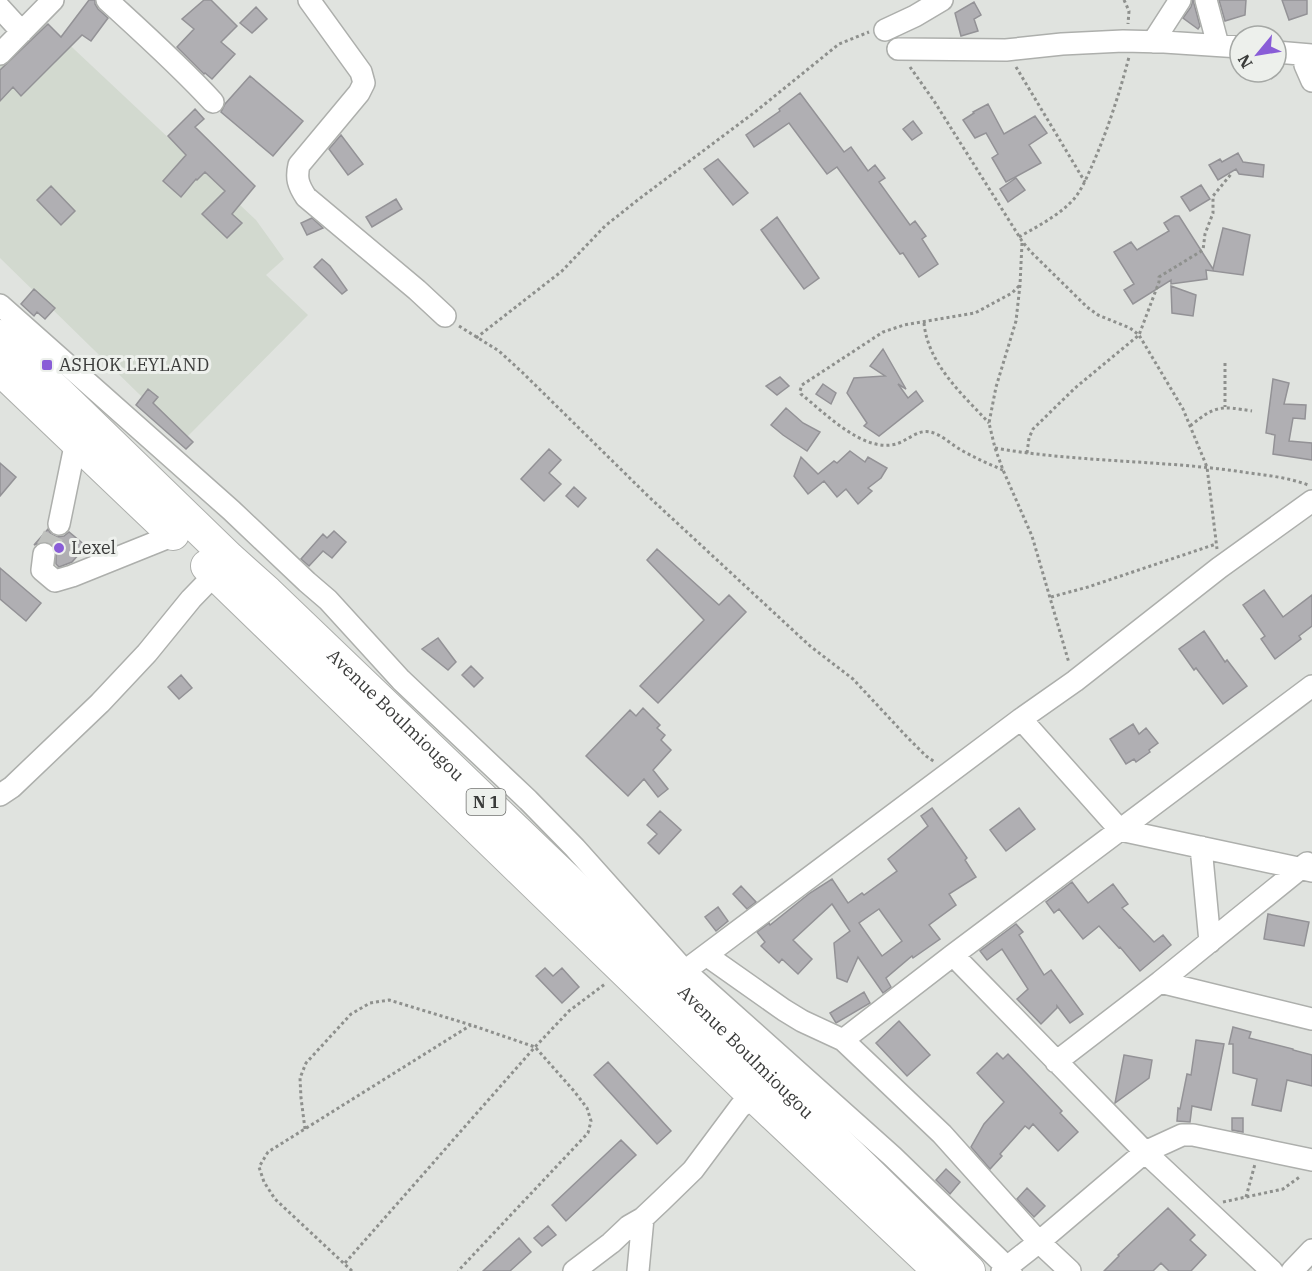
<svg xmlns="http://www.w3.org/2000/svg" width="1312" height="1271" font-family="'IBM Plex Serif',serif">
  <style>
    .built { fill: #d2d9cf }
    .building { fill: #b0afb3; stroke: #939296; stroke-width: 1.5; fill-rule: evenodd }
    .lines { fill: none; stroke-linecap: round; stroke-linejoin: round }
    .minor-tunnel { stroke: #bfc1be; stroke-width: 21; stroke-dasharray: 21 10; stroke-linecap: butt }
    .minor-casing { stroke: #adafac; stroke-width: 24 }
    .highway-casing { stroke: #adafac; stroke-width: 34 }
    .path { stroke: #8e908d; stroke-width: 3; stroke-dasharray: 3 3; stroke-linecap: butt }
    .minor { stroke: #fff; stroke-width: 21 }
    .highway { stroke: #fff; stroke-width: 32 }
    .poi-dot { fill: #895dd7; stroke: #edf0ec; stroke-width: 2 }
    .labels { text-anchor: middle; stroke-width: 6; stroke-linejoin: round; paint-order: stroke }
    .shield { fill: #edf0ec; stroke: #70716f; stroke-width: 1.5 }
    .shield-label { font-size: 16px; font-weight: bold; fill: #3a3b3a }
    .poi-label { font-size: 18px; fill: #3a3b3a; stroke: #edf0ec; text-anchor: start }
    .street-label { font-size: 18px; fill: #3a3b3a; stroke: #edf0ec }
  </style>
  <rect width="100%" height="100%" fill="#e0e3df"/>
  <path class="built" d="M42,19L256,220L284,259L266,275L308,315L185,439L0,258V64Z"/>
  <path class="building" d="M89,0H95V4L98,9L108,18L91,41L82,35L21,96L13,87L0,101V70L48,24L61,37Z
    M204,0H211L237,26L221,42L235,54L212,79L205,73L204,74L177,47L194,29L182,19Z
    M1193,0L1200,26L1198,29L1183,18L1191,7Z
    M1219,0H1246L1245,15L1225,21Z
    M1282,0H1307V14L1289,20Z
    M974,2L981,15L974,19L978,31L961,36L955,13Z
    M256,7L267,19L252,33L240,23Z
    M250,76L303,121L273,156L221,112L225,104Z
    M800,93L844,152L851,147L868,171L875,165L885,178L879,182L910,225L915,221L926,236L922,239L938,264L919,277L903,253L900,254L837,167L827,174L789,123L754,147L746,135L780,111L779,109Z
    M988,104L1004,134L1035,116L1047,133L1029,145L1041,163L1006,182L992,158L998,154L986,133L975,138L963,120L974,113L973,112Z
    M195,109L204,119L195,127L255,186L232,214L242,223L227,238L202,214L225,191L205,172L197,180L196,179L181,197L163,181L186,155L168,136Z
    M913,121L922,133L912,140L903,129Z
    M341,135L363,164L348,175L329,149Z
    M1238,153L1243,162L1264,165L1263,177L1239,174L1236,169L1218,180L1209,165L1220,159L1222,162Z
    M718,159L748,193L733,205L704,169Z
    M1016,178L1025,190L1008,202L1000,189Z
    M1201,185L1210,199L1190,211L1181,197Z
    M51,186L75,211L61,225L37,200Z
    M396,199L402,209L372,227L366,217Z
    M1175,216H1179L1213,269L1223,228L1250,235L1243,275L1206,270L1207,279L1171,284V280L1133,304L1124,290L1134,284L1114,252L1131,242L1137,250L1169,231L1164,223Z
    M777,217L819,278L804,289L761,230Z
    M312,218L323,228L307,235L301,223Z
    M322,259L330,266L347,290L342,294L314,267Z
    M1171,286L1196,295L1193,316L1172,313Z
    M34,289L55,308L45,319L37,312L34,316L21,304Z
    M883,349L906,389L898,384L908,398L916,391L923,401L879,436L864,426L867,423L847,393L854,378L885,376L870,366Z
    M780,377L789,386L777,395L766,386Z
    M1273,379L1289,383L1284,404L1306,405L1305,419L1293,418L1289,441L1312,443V460L1273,454L1275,435L1266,433Z
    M823,384L836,393L831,404L816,394Z
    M148,389L158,397L153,403L193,442L186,449L136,405Z
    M786,408L803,423L820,432L807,451L783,435L771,425Z
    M549,449L561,460L549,473L561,484L544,501L521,479Z
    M850,451L865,462L868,457L887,468L881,478L868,488L872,491L858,504L846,489L837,497L824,481L808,494L794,476L801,457L818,474L834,461L837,463Z
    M0,463L16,477L0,496Z
    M574,487L586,498L578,507L566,496Z
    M48,529L51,534L57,537L64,536L69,532L86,546L72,562L59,567L56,564V550L52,544L45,541L34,545Z
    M334,531L346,542L332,558L323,551L309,566L301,559L323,534L327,538Z
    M657,549L719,605L729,595L746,612L658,703L640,686L704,620L647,560Z
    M0,568L41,603L26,621L0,599Z
    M1264,590L1283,617L1312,595V626L1299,636L1301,639L1275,659L1261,639L1265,636L1243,605Z
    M1204,631L1225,662L1227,660L1247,686L1223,704L1196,668L1194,670L1179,649Z
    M438,638L456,662L448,670L422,649Z
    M471,666L483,678L474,687L462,675Z
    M181,675L192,688L179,699L168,687Z
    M643,708L660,725L657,728L665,735L661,740L671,750L653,770L668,789L658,797L644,779L628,796L586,756L630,710L636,716Z
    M1133,724L1139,734L1146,728L1158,743L1149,750L1150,752L1136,762L1134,759L1126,764L1110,739Z
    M932,808L967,858L965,860L976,877L949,894L956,905L929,925L940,939L913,958L912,956L886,978L891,987L883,993L858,957L847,982L837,978L834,943L850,931L832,904L793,940L812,959L798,974L782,959L779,963L761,946L765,942L757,932L769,923L770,925L810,893L832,879L848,903L862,893L864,895L897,871L888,859L928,826L921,816ZM879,909L902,941L882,956L859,923Z
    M1019,808L1035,829L1006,851L990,830Z
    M660,811L681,830L659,854L648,843L657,834L647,825Z
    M1072,882L1088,903L1113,884L1128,904L1122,908L1154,942L1163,935L1171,945L1140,971L1120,947L1119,948L1099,926L1083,939L1059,909L1054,913L1046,902Z
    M741,886L756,902L747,909L733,894Z
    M718,907L728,921L716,931L705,917Z
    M1268,914L1309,922L1304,946L1264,939Z
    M1016,924L1023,932L1019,935L1044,975L1051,970L1083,1014L1070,1023L1057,1006V1008L1041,1024L1017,999L1028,989L1002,949L987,960L980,951Z
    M545,968L553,976L562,968L579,987L562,1003L536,976Z
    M864,992L870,1003L836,1023L830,1013Z
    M899,1021L930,1055L907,1076L876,1043Z
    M1233,1027L1251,1032L1249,1038L1293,1049V1050L1312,1055V1086L1287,1080L1281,1111L1252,1105L1257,1079L1233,1073V1044H1229Z
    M1196,1040L1224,1044L1211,1110L1192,1106L1190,1122L1177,1121L1178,1108L1180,1109L1187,1074L1191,1075Z
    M997,1053L1003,1059L1008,1054L1062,1111L1060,1113L1078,1132L1058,1151L1033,1124L1029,1129L1025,1126L1000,1154L1002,1156L990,1169L971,1147L984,1124L1004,1102L977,1073Z
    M1124,1055L1152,1060L1149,1078L1115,1103Z
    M608,1062L671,1131L657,1144L594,1075Z
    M1232,1118H1243V1132L1232,1130Z
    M621,1140L636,1155L566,1221L552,1205Z
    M946,1169L960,1182L950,1194L936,1180Z
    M1027,1188L1045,1206L1034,1217L1017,1199Z
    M1168,1208L1195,1235L1190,1240L1206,1255L1191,1271H1169L1161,1263L1153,1271H1104L1119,1256L1118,1255Z
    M548,1226L556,1235L542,1246L534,1238Z
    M519,1238L531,1252L510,1271H483Z"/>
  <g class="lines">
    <path class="minor-tunnel" d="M44,554L59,524"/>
    <g class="minor-casing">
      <path id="minor" d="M107,0C143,33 180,66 213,102
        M309,0L361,72L364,83L359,93L299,165C296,178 298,185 306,197L417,290L445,316
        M1206,0L1218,45
        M0,8L22,32
        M885,30L915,16L942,0
        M1153,42L1180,0
        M898,49L1006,50L1062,44L1123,41L1164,42L1240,47
        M1276,52L1312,55
        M0,54L53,0
        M1304,55L1305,65L1312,81
        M0,305L231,510L307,582L328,600L401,680L528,800L575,848L685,971L892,1156L1011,1271
        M59,524L76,441
        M44,554L42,570L55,581L72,576L174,535
        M1021,719L1120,830L1312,871
        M0,795L12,787L100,703L147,653L191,599L223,566
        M1201,847L1210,942
        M706,955L784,1010L802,1021L843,1040L942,1134L1039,1242L1070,1271
        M953,955L1145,1152L1272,1271
        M674,979L1021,719L1075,681L1219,568L1312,501
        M1160,982L1312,1019
        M843,1040L953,955L1312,686
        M1056,1062L1160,982L1307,863
        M574,1271L611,1243L629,1226L643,1218L661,1201L693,1170L740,1107L755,1097
        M638,1271L643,1218
        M1002,1271L1039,1242L1145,1152L1182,1135H1193L1312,1160
        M1292,1271L1312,1250"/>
    </g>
    <g class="highway-casing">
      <g id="highway">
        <path id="s1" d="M0,336L229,558L267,592L673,981L969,1271"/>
        <path d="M0,369L173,534"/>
        <path d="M207,566L755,1097L934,1266"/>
      </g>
    </g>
    <path class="path" d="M1124,0L1129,11L1128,24
      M910,67L934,101L1022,241L1030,251L1087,307L1098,315L1130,328L1139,335L1183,409L1207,467L1217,549
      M1016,67L1085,182
      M1019,237C1038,226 1058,216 1073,200C1081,191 1086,179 1091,168C1107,132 1119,95 1129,57
      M1022,243L1020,285L1016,321L996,387L989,423L995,448L1003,470L1032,536L1069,663
      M924,323C928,364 962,394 989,423
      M459,326L499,351L523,373L649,497L810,646L853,679L907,737L926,756L935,762
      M476,338L562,271L605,226L639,199L755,112L839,44L869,32
      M1225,363V407
      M1190,426C1216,405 1220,406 1252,411
      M995,448C1074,462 1156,460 1236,471C1260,475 1285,476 1308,485
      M1027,453L1029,438L1033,429L1075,388L1139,335L1159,282V277L1203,250L1205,234L1213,213V196L1232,173
      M1003,470C989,464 975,458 961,450C952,445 941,434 930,432C918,429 907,441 896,444C863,453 825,413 801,394L800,391L802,385L883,332L904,325L975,313L1012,293L1020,285
      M1051,597L1088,587L1216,544
      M305,1129L301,1098L300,1078L306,1063L351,1014L370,1003L389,1000L471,1025L535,1047L574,1091L587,1108L591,1121L588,1133L458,1271
      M1246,1197L1255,1164
      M1223,1202L1283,1189L1301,1176
      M345,1263L535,1047L569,1011L605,984
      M352,1271L275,1199L264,1182L259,1167L268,1152L471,1025"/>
    <use href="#minor" class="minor"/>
    <use href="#highway" class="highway"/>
  </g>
  <g class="poi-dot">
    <rect x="41" y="359" width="12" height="12" rx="3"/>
    <circle cx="59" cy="548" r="6"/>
  </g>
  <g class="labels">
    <rect class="shield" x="466.5" y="789" width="39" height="26" rx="4.5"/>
    <g class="shield-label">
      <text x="486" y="808">N 1</text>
    </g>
    <g class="poi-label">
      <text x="59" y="371">ASHOK LEYLAND</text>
      <text x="71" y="554">Lexel</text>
    </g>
    <g class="street-label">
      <text dy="6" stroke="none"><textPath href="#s1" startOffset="548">Avenue Boulmiougou</textPath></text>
      <text dy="6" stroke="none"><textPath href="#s1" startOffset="1034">Avenue Boulmiougou</textPath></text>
    </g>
  </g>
  <g transform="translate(1258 54) rotate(240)"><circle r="28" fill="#edf0ec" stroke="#a5a8a5" stroke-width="1.5"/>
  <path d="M0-4.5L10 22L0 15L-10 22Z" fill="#895dd7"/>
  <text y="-9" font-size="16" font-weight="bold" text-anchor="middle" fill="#3a3b3a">N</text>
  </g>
</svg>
